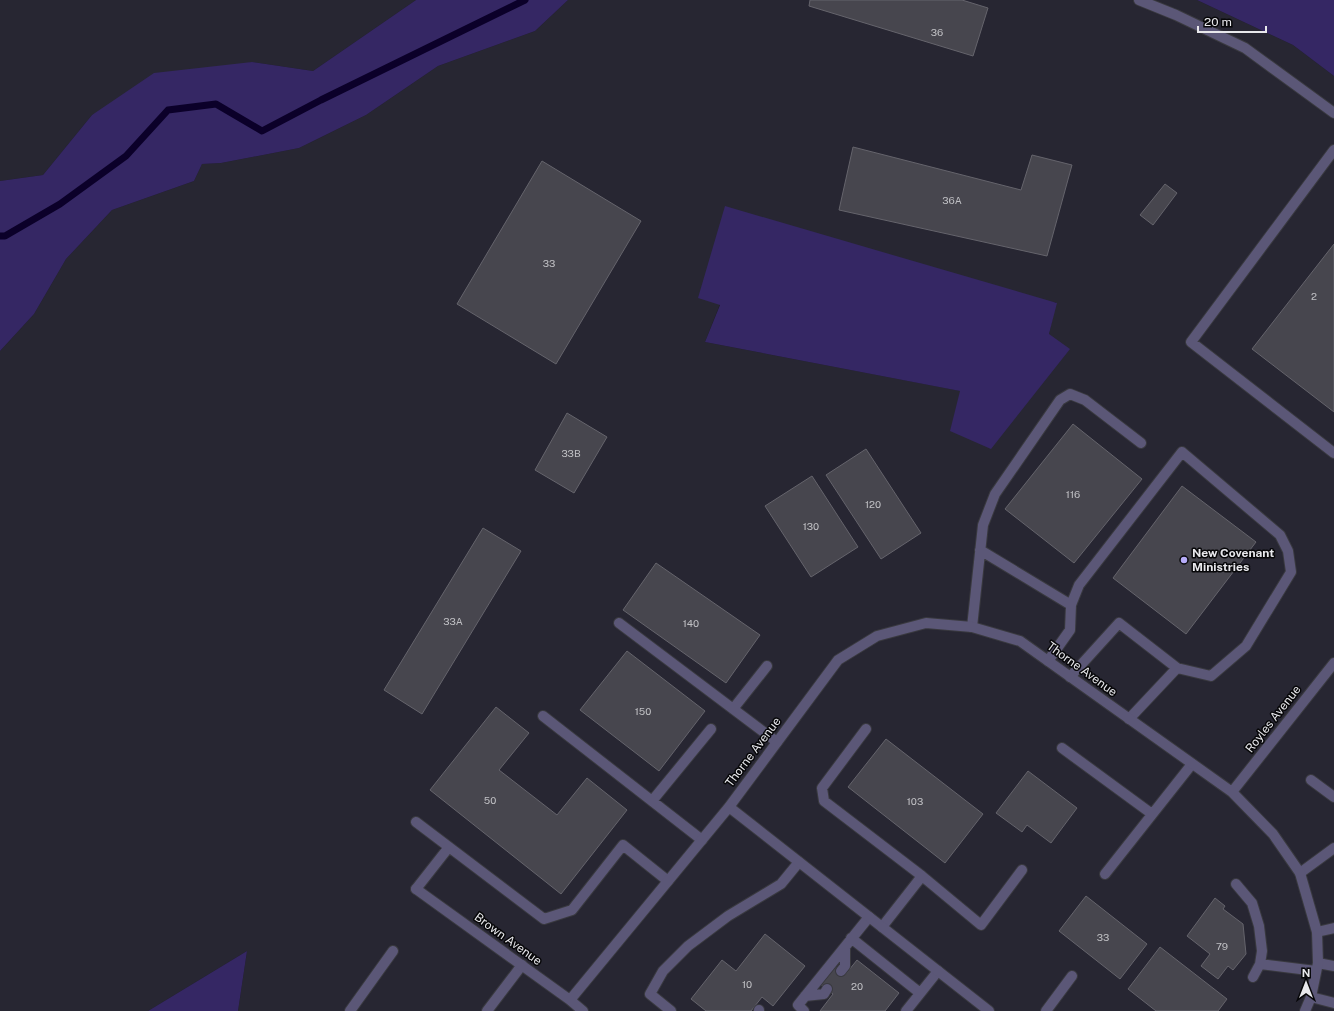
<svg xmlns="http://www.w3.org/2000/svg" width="1334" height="1011" font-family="'Public Sans',sans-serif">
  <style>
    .built { fill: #272632; fill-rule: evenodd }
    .green { fill: #352764 }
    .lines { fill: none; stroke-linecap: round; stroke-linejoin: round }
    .stream { stroke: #0b0029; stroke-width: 7 }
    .building { fill: #47464e; stroke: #65646c }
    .service-casing { stroke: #39393f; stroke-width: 12 }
    .minor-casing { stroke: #39393f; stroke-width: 12 }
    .tertiary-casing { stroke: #39393f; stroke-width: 12 }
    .service { stroke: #5b5777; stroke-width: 10 }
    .minor { stroke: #5b5777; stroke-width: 10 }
    .tertiary { stroke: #5b5777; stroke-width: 10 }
    .poi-dot { fill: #b6acf8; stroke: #070709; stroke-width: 1.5 }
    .labels { text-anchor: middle; stroke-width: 3; stroke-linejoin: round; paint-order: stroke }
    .number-label { font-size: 10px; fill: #c0c0c4 }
    .poi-label { font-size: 12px; font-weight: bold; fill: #e8e8ec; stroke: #070709; text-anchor: start }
    .street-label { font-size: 12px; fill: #e8e8ec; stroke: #070709 }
  </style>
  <rect width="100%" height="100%" fill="#1d1c23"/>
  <path class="built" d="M0,0H416L313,71L252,62L92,115L43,175L0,181Z
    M568,0H1197L1293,45L1334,76V1011H238L247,951L148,1011H0V351L34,314L66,259L112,210L194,181L202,164L221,163L299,148L366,115L438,66L535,31ZM698,297L1056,302V303L1049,334L961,391L705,342L720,304Z"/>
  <path class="green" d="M416,0H568L535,31L438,66L366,115L299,148L221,163L202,164L194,181L112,210L66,259L34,314L0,351V181L43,175L92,115L154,73L252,62L313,71Z
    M1197,0H1334V76L1293,45Z
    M725,206L1057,303L1049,334L1070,349L991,449L950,431L960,391L705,342L720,305L698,298Z
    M247,951L238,1011H148Z"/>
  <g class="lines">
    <path class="stream" d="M0,236H5L60,204L126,156L168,110L216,104L262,131L321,100L525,0"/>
  </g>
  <path class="building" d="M810,0H962L988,8L973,56L809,6Z
    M853,147L1021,190L1032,155L1072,165L1047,256L839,210Z
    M542,161L641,221L556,364L457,304Z
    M1165,184L1177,193L1153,225L1140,215Z
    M1334,244V412L1252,349Z
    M567,413L607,437L574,493L535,470Z
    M1073,424L1142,479L1074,563L1005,509Z
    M866,449L921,533L881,559L826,475Z
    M812,476L858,547L811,577L765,506Z
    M1182,486L1256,542L1186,634L1113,578Z
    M483,528L521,551L422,714L384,690Z
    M656,563L760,635L726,683L623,610Z
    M627,651L705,711L659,771L580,710Z
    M496,707L529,733L499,770L557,815L587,778L627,810L561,894L430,790Z
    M886,739L983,814L945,863L848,787Z
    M1028,771L1077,808L1051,843L1027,825L1022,832L996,813Z
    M1086,896L1147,944L1120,979L1059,931Z
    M1215,898L1225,906L1223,909L1243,924L1246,954L1233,970L1228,966L1218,979L1201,966L1210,954L1187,936Z
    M765,934L805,966L773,1006L762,997L751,1011H706L691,999L722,960L736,971Z
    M1160,947L1227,999L1218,1011H1156L1128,989Z
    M857,960L899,993L885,1011H820L833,994L819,983L833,965L845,975Z"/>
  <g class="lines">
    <g class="service-casing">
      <path id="service" d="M1334,150L1191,342L1334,453
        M980,550L1071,605L1079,585L1182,452L1280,535L1288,551L1291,572L1246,646L1211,676L1177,668L1119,623L1070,677
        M619,623L777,742
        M972,627L983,525L995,494L1060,400L1070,394L1085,400L1141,443
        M1048,661L1070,630L1071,605
        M733,709L767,666
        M543,716L702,840
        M1129,719L1177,668
        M866,729L822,788L824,801L922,876L882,927
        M1062,748L1152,814
        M1311,780L1334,797
        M652,801L711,729
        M416,822L544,919L572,910L623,845L668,881
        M1300,873L1334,848
        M1105,874L1192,764
        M922,876L981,925L1022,870
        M1236,884L1252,903L1259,926L1262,951L1260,964L1253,977
        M416,889L449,847
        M1317,932L1334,928
        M851,938L920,993
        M1318,963L1334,966
        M1260,964L1316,971
        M841,971L845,966V947
        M805,996L824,994L827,989
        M1311,997L1334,1003
        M350,1011L393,951
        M487,1011L522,965
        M671,1011L650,994L663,971L688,946L728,916L781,884L799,862
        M759,1011V1010
        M804,1011L798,1005L869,917
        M906,1011L938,971
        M1046,1011L1072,976"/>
    </g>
    <g class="minor-casing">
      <path id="minor" d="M1232,792L1334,663
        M729,807L989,1011
        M416,889L570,1000L583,1011
        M570,1000L729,807L838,660L877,636L926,623L972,627L1020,641L1232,792L1273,834L1300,873L1317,932L1318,963L1311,997L1305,1011"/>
    </g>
    <g class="tertiary-casing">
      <path id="tertiary" d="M1139,0L1176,15L1245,48L1334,113"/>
    </g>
    <use href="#service" class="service"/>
    <use href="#minor" class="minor"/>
    <use href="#tertiary" class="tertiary"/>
  </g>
  <circle class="poi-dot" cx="1184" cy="560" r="4"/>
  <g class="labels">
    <g class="number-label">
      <text x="937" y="36">36</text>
      <text x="952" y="204">36A</text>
      <text x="549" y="267">33</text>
      <text x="1314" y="300">2</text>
      <text x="571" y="457">33B</text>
      <text x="1073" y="498">116</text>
      <text x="873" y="508">120</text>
      <text x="811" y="530">130</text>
      <text x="453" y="625">33A</text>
      <text x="691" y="627">140</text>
      <text x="643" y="715">150</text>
      <text x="490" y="804">50</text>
      <text x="915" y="805">103</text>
      <text x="1103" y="941">33</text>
      <text x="1222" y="950">79</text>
      <text x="747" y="988">10</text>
      <text x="857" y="990">20</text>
    </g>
    <g class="poi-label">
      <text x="1192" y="557">New Covenant<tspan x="1192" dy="14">Ministries</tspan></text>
    </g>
    <g class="street-label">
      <text transform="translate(1082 669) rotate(36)" y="4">Thorne Avenue</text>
      <text transform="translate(1273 719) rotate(-52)" y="4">Royles Avenue</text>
      <text transform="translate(753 752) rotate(-53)" y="4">Thorne Avenue</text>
      <text transform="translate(508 939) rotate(36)" y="4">Brown Avenue</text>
    </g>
  </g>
  <g transform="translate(1306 983)" stroke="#070709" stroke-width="3" paint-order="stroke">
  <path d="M0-3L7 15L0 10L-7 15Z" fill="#e8e8ec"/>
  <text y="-6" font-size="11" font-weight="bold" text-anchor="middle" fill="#e8e8ec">N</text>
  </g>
  <path d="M1198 26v6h68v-6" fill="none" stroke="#e8e8ec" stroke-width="2"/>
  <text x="1204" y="26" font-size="12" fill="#e8e8ec" stroke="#070709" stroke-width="3" paint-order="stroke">20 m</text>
</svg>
